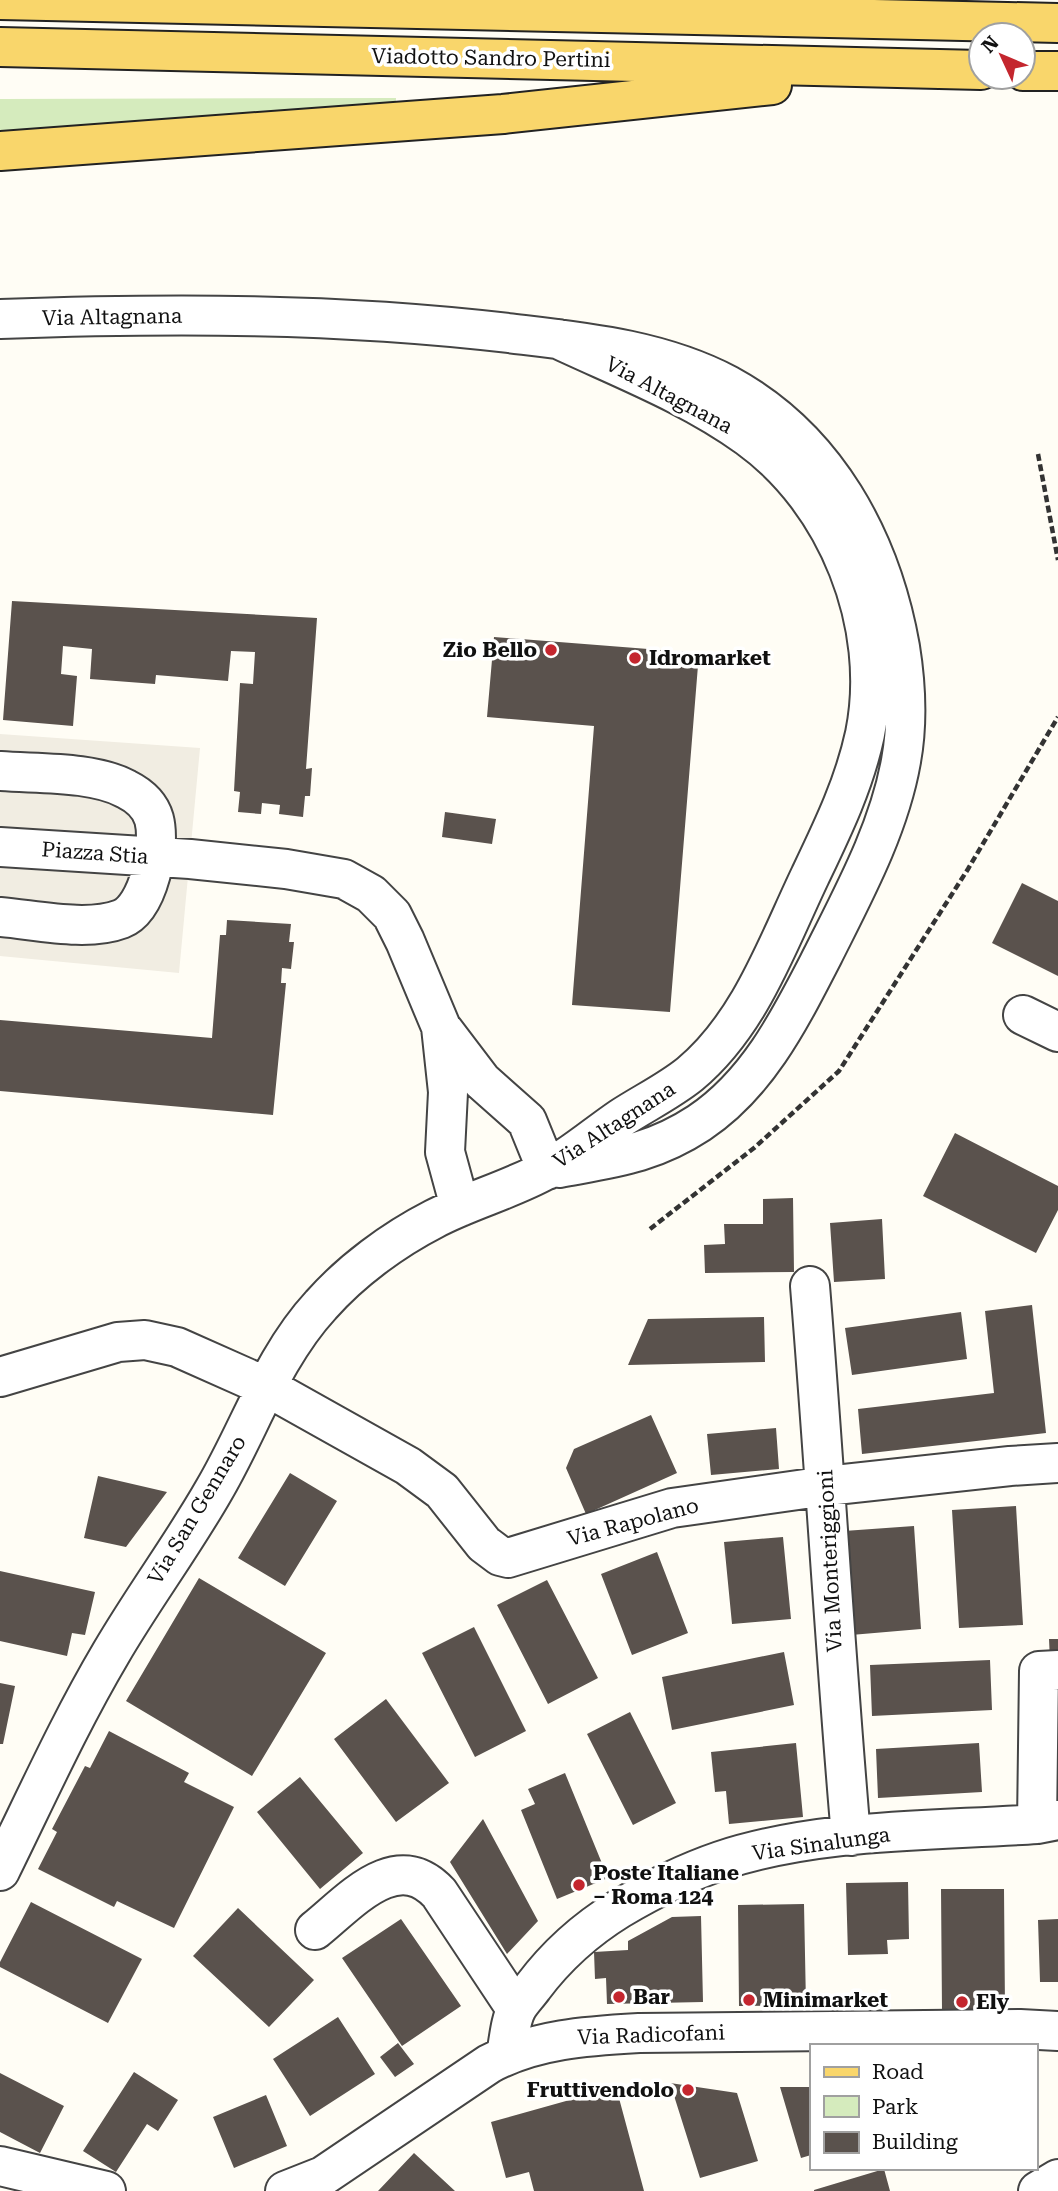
<svg xmlns="http://www.w3.org/2000/svg" width="1058" height="2191" font-family="'Roboto Serif',serif">
  <style>
    .green { fill: #d5ebbd }
    .plaza { fill: #f1ede2 }
    .building { fill: #5a524d }
    .lines { fill: none; stroke-linecap: round; stroke-linejoin: round }
    .minor-casing { stroke: #444; stroke-width: 42 }
    .major-casing { stroke: #222; stroke-width: 42 }
    .path { stroke: #333; stroke-width: 4.5; stroke-dasharray: 7 3.5; stroke-linecap: butt }
    .minor { stroke: #fff; stroke-width: 38 }
    .major { stroke: #f9d66b; stroke-width: 38 }
    .poi-dot { fill: #c4262e; stroke: #fff; stroke-width: 2.5 }
    .labels { text-anchor: middle; stroke-width: 7; stroke-linejoin: round; paint-order: stroke }
    .street-label { font-size: 21px; fill: #111; stroke: #fff }
    .poi-label { font-size: 21px; font-weight: bold; fill: #111; stroke: #fff; text-anchor: start }
  </style>
  <rect width="100%" height="100%" fill="#fffdf5"/>
  <path class="green" d="M396,98L395,112L0,137V99Z"/>
  <path class="plaza" d="M0,734L200,748L179,973L0,956Z"/>
  <path class="building" d="M12,601L317,618L306,769L312,768L310,796H305L303,817L279,814L280,805L262,803L261,814L238,812L240,792L234,791L240,683L253,684L255,652L231,651L228,681L156,675L155,684L90,679L92,649L63,646L61,674L77,676L73,726L3,720Z
    M494,637L699,653L670,1012L572,1005L594,726L487,717Z
    M445,812L496,819L492,844L442,837Z
    M1022,883L1058,901V976L992,943Z
    M227,920L291,924L289,942H294L291,969L282,968L281,983H286L273,1115L0,1091V1020L212,1038L220,935H226Z
    M955,1133L1058,1186V1210L1036,1253L923,1196Z
    M793,1198L794,1272L705,1273L704,1245L725,1244L724,1224H763V1199Z
    M882,1219L885,1279L834,1282L830,1223Z
    M1032,1305L1046,1433L862,1454L858,1409L994,1393L985,1311Z
    M961,1312L967,1359L852,1375L845,1328Z
    M764,1317L765,1362L628,1365L648,1319Z
    M651,1415L677,1473L586,1514L566,1468L574,1449Z
    M776,1428L779,1469L711,1475L707,1434Z
    M290,1473L337,1501L285,1586L238,1558Z
    M98,1476L167,1492L126,1547L84,1538Z
    M1016,1506L1023,1625L959,1628L952,1510Z
    M914,1526L921,1629L851,1635L844,1531Z
    M783,1537L791,1619L732,1624L724,1542Z
    M657,1552L688,1633L632,1655L601,1574Z
    M0,1571L95,1592L85,1635L72,1633L67,1656L0,1641Z
    M199,1578L326,1653L252,1776L126,1701Z
    M547,1580L598,1678L548,1704L497,1605Z
    M474,1627L526,1731L475,1757L422,1653Z
    M1049,1639H1058V1660L1050,1661Z
    M784,1652L794,1705L672,1730L662,1677Z
    M990,1660L992,1710L872,1716L870,1665Z
    M0,1683L15,1686L3,1744H0Z
    M386,1699L449,1783L396,1822L334,1739Z
    M630,1712L676,1803L633,1825L587,1734Z
    M109,1731L189,1773L184,1782L234,1807L174,1928L117,1901L114,1907L38,1869L57,1832L52,1829L85,1766L90,1768Z
    M796,1743L803,1817L729,1824L726,1791L715,1792L711,1752Z
    M979,1743L982,1792L878,1798L876,1749Z
    M565,1773L608,1878L557,1899L521,1810L535,1804L528,1789Z
    M300,1777L363,1853L320,1889L257,1812Z
    M483,1819L538,1921L507,1954L450,1862Z
    M908,1882L909,1939L887,1940L888,1954L848,1955L846,1883Z
    M941,1889H1004L1005,2010L942,2011Z
    M31,1902L142,1959L108,2023L0,1967V1962Z
    M804,1904L806,2005L739,2006L738,1905Z
    M238,1908L314,1980L269,2027L193,1956Z
    M701,1916L703,2002L607,2004L606,1978L595,1979L594,1952L628,1950V1941L672,1917Z
    M401,1919L461,2006L402,2046L342,1958Z
    M1058,1919V1982H1040L1038,1920Z
    M338,2017L375,2074L310,2116L273,2059Z
    M398,2043L414,2064L395,2077L380,2057Z
    M134,2072L178,2100L158,2131L147,2124L116,2172L83,2151Z
    M0,2073L64,2106L40,2153L0,2132Z
    M670,2083L737,2093L758,2161L700,2178Z
    M616,2087L644,2191H534L529,2172L506,2178L491,2122Z
    M780,2087H811V2155L801,2158Z
    M266,2095L287,2146L234,2168L213,2117Z
    M414,2153L455,2191H378Z
    M884,2169L890,2191H814V2190Z"/>
  <g class="lines">
    <g class="minor-casing">
      <path id="minor" d="M0,319C171,313 337,313 508,333C583,342 660,349 728,385C827,439 881,540 900,647C906,684 908,723 901,761C889,829 854,893 823,955C791,1017 759,1083 699,1123C652,1154 613,1158 559,1168
        M0,771C37,774 93,771 126,789C138,795 150,805 154,819C161,845 149,908 121,919C87,932 36,920 0,917
        M0,847L190,859L286,869L344,879L371,894L392,915L405,941L441,1027L448,1092L445,1152L460,1207
        M1023,1015L1058,1032
        M444,1031L482,1081L527,1121L547,1170
        M810,1286C825,1469 835,1653 851,1836
        M0,1377L118,1342L145,1340L177,1347L267,1387L408,1466L442,1491L484,1544L500,1556L508,1558L672,1508L826,1486L1010,1466L1058,1463
        M1037,1824L1039,1671L1058,1670
        M0,1871C36,1798 69,1724 111,1653C143,1598 182,1546 214,1490C250,1429 272,1358 321,1305C351,1271 393,1240 434,1219C470,1200 510,1190 546,1170C572,1156 596,1135 621,1118C644,1103 669,1091 690,1074C750,1024 777,945 810,876C832,830 854,785 865,734C887,625 837,501 748,437C690,395 622,369 558,339
        M315,1930C350,1902 396,1847 439,1893L516,2009
        M506,2055C509,2040 510,2021 517,2008C521,2001 528,1994 533,1987C557,1955 585,1930 619,1909C651,1890 685,1873 720,1861C819,1828 934,1831 1037,1824L1058,1820
        M0,2166L106,2191
        M285,2191L323,2176L489,2064C535,2039 587,2036 639,2033L1020,2029L1058,2031
        M1038,2191L1058,2179"/>
    </g>
    <g class="major-casing">
      <path id="major" d="M0,0L1058,23
        M0,47L981,70
        M1023,71H1058
        M0,151L503,114L772,85"/>
    </g>
    <path class="path" d="M1038,454L1058,560
      M650,1229L754,1148L839,1071L968,869L1058,717"/>
    <use href="#minor" class="minor"/>
    <use href="#major" class="major"/>
  </g>
  <g class="poi-dot">
    <circle cx="551" cy="650" r="7"/>
    <circle cx="635" cy="658" r="7"/>
    <circle cx="579" cy="1885" r="7"/>
    <circle cx="619" cy="1997" r="7"/>
    <circle cx="749" cy="2000" r="7"/>
    <circle cx="962" cy="2002" r="7"/>
    <circle cx="688" cy="2090" r="7"/>
  </g>
  <g class="labels">
    <g class="street-label">
      <text transform="translate(491 58) rotate(1)" y="7">Viadotto Sandro Pertini</text>
      <text transform="translate(112 317) rotate(-1)" y="7">Via Altagnana</text>
      <text transform="translate(669 395) rotate(28)" y="7">Via Altagnana</text>
      <text transform="translate(95 853) rotate(4)" y="7">Piazza Stia</text>
      <text transform="translate(614 1125) rotate(-33)" y="7">Via Altagnana</text>
      <text transform="translate(197 1510) rotate(-59)" y="7">Via San Gennaro</text>
      <text transform="translate(633 1522) rotate(-15)" y="7">Via Rapolano</text>
      <text transform="translate(830 1561) rotate(-93)" y="7">Via Monteriggioni</text>
      <text transform="translate(821 1844) rotate(-8)" y="7">Via Sinalunga</text>
      <text transform="translate(651 2035) rotate(-2)" y="7">Via Radicofani</text>
    </g>
    <g class="poi-label">
      <text x="537" y="657" text-anchor="end">Zio Bello</text>
      <text x="649" y="665">Idromarket</text>
      <text x="593" y="1880">Poste Italiane<tspan x="593" dy="24">– Roma 124</tspan></text>
      <text x="633" y="2004">Bar</text>
      <text x="763" y="2007">Minimarket</text>
      <text x="976" y="2009">Ely</text>
      <text x="674" y="2097" text-anchor="end">Fruttivendolo</text>
    </g>
  </g>
  <rect x="810" y="2044" width="228" height="126" fill="#ffffff" stroke="#a0a0a0" stroke-width="2"/>
  <rect x="824" y="2067" width="35" height="10" fill="#f9d66b" stroke="#a0a0a0" stroke-width="2"/>
  <text x="872" y="2079" font-size="21" fill="#111111">Road</text>
  <rect x="824" y="2096" width="35" height="21" fill="#d5ebbd" stroke="#a0a0a0" stroke-width="2"/>
  <text x="872" y="2114" font-size="21" fill="#111111">Park</text>
  <rect x="824" y="2132" width="35" height="21" fill="#5a524d" stroke="#a0a0a0" stroke-width="2"/>
  <text x="872" y="2149" font-size="21" fill="#111111">Building</text>
  <g transform="translate(1002 56) rotate(314)"><circle r="33" fill="#ffffff" stroke="#a0a0a0" stroke-width="2"/>
  <path d="M0-5L12 26L0 18L-12 26Z" fill="#c4262e"/>
  <text y="-10" font-size="19" font-weight="bold" text-anchor="middle" fill="#111111">N</text>
  </g>
</svg>
